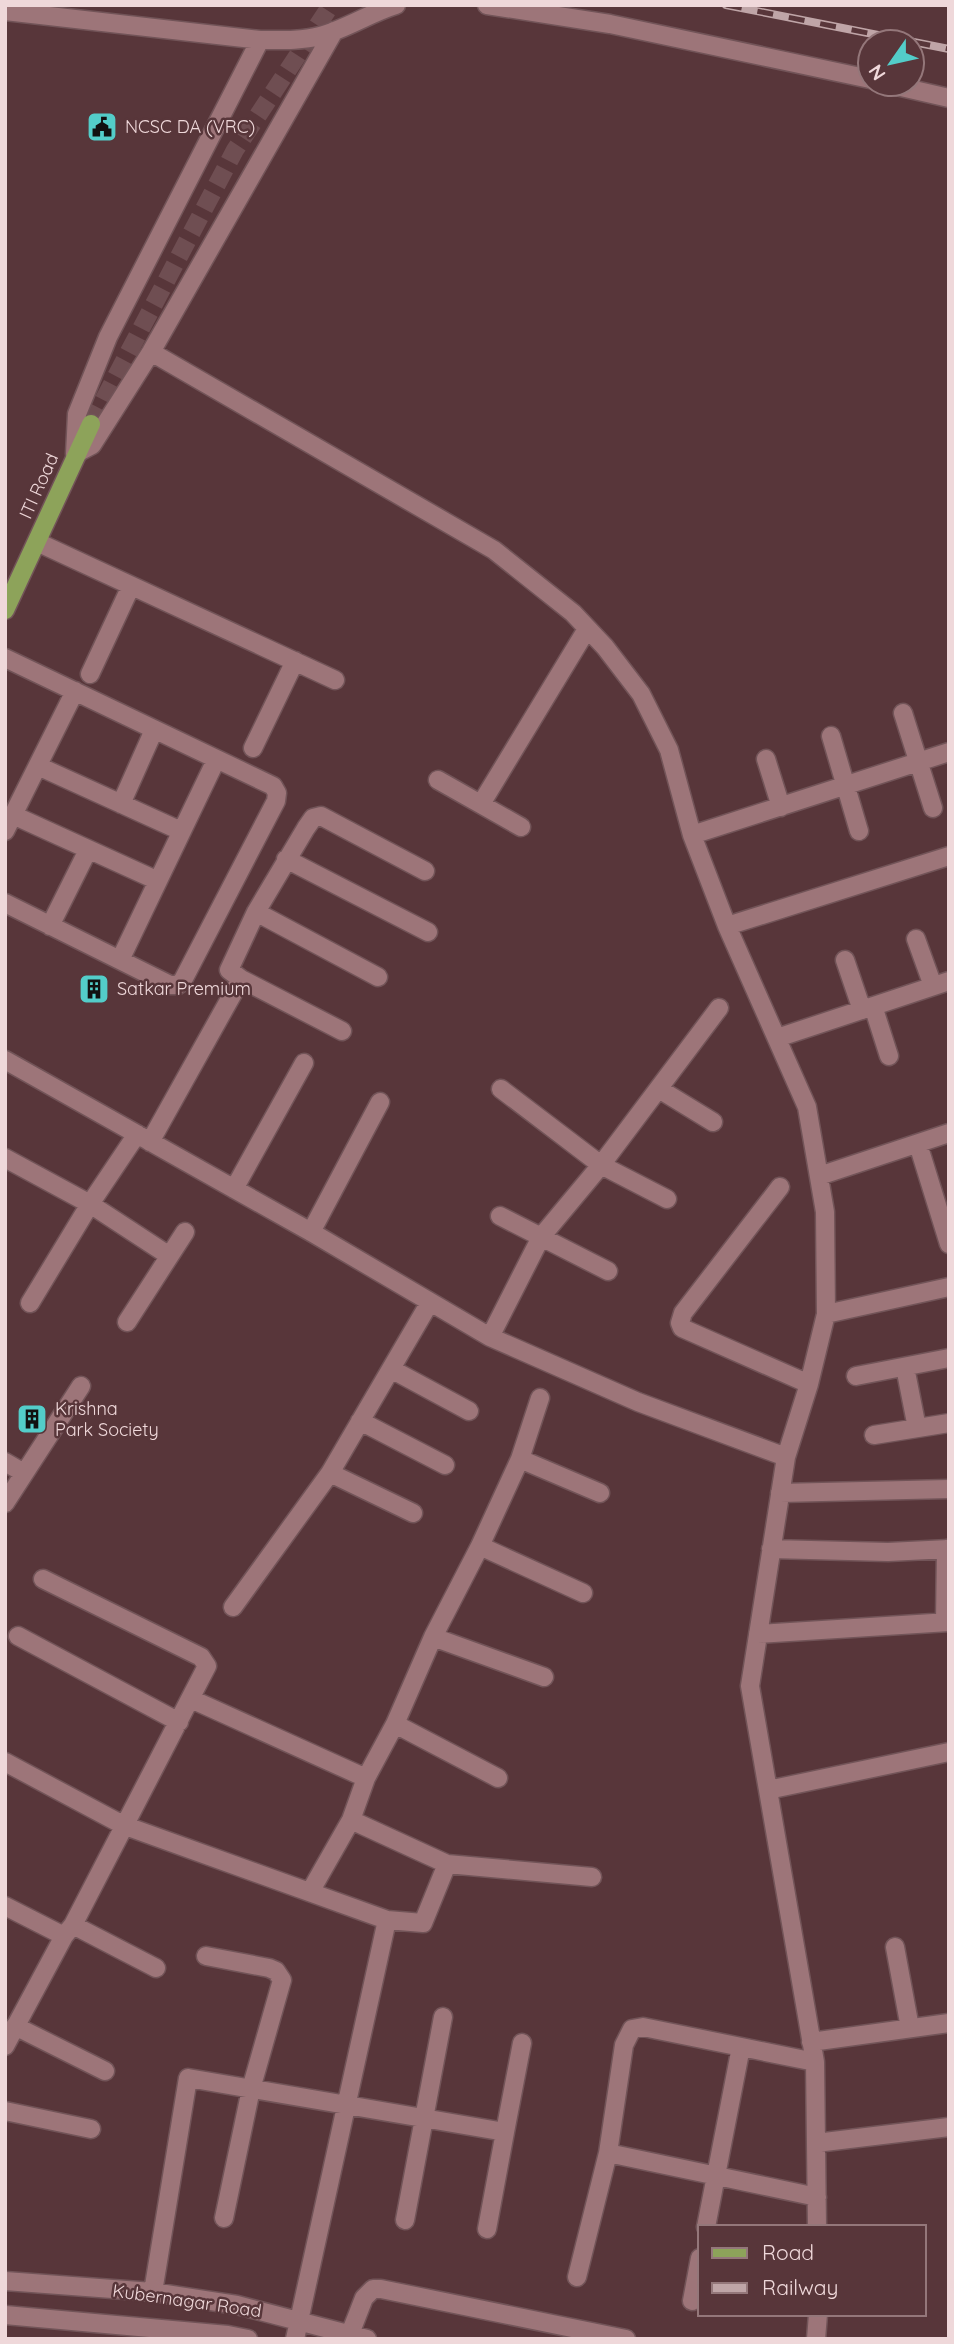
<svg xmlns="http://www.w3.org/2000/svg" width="954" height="2344" font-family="Quicksand,sans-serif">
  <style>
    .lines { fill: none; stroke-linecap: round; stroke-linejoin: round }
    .major-tunnel { stroke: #6f4e52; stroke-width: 18; stroke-dasharray: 18 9; stroke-linecap: butt }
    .minor-casing { stroke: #725458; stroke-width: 21 }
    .major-casing { stroke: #725458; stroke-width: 21 }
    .minor { stroke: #9d7579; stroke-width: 18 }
    .major { stroke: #8da35a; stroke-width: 18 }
    .rail-casing { stroke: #bfa5a7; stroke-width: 8 }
    .rail { stroke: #58363a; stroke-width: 5; stroke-dasharray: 16; stroke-linecap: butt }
    .labels { text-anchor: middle; stroke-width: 5; stroke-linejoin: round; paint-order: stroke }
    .poi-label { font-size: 18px; fill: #efd8da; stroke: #58363a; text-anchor: start }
    .street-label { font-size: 18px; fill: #efd8da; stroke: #58363a }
  </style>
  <rect width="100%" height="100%" fill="#58363a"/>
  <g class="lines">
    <path class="major-tunnel" d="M91,424L235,150L331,5"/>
    <g class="minor-casing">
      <path id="minor" d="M487,5L610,24L870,79
        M5,11L260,40C280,40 300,41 320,36C346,29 370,13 396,5
        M260,40L108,337L77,414L75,454L92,445L151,352L334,31
        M888,84L949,98
        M151,352L494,550L573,613L605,647L641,694L669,750L692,835L727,926L807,1107L825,1212L826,1314L809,1384L786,1457L750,1686L815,2062L817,2227
        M37,542L335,680
        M5,658L273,786L277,793L276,801L183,980L178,985H170L5,903
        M90,674L131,586
        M903,713L933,808
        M831,736L859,831
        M253,748L295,661
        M766,759L781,807
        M38,766L181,831
        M438,780L521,827
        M121,804L154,730
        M481,804L587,629
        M13,815L156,880
        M5,831L75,691
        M692,835L949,752
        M286,859L428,932
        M256,912L378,977
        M50,926L88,850
        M727,926L949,856
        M916,939L933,986
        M120,960L216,760
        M845,960L862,1010
        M873,1006L889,1056
        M342,1031L241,979L229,970L256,912L306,828L313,818L321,816L425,871
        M777,1038L949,981
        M5,1060L311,1232L490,1337L638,1402L786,1457
        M501,1089L601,1165L667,1199
        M659,1089L713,1122
        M150,1142L241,979
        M918,1144L949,1244
        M5,1158L90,1204L168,1255
        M819,1176L949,1133
        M780,1187L683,1313L680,1323L682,1328L809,1384
        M234,1189L304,1063
        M500,1216L608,1271
        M311,1232L380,1102
        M30,1303L90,1204L137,1134
        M826,1314L949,1287
        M127,1322L185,1232
        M490,1337L541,1237L601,1165L719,1008
        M905,1367L917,1428
        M391,1369L469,1411
        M856,1376L949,1358
        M360,1421L445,1465
        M874,1435L949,1423
        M520,1459L600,1493
        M5,1462L24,1473
        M330,1473L413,1513
        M780,1493L949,1489
        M5,1503L81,1386
        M480,1546L583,1593
        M771,1549L888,1552L949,1549
        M233,1607L330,1473L430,1302
        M945,1622L946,1549
        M758,1634L949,1622
        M18,1636L179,1722
        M433,1637L544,1677
        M191,1699L366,1778L395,1724L433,1637L480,1546L520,1459L540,1398
        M395,1724L498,1778
        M5,1762L123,1825L387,1920
        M768,1790L949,1752
        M447,1864L592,1877
        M310,1892L351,1820
        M5,1906L64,1936
        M73,1925L156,1968
        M895,1947L910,2028
        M206,1956L269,1968L276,1971L282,1980L251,2089L224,2218
        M15,2026L105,2071
        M811,2042L949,2023
        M5,2046L64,1936L73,1925L207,1666L201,1657L43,1579
        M5,2111L91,2129
        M505,2132L522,2043
        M816,2143L949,2127
        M608,2153L817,2197
        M405,2220L443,2017
        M706,2227L741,2047
        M577,2277L608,2153L624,2045L632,2029L643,2027L815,2062
        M5,2281L153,2292L237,2305L367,2339
        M153,2292L188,2078L505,2132L487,2229
        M692,2301L700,2258
        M5,2315L228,2335L248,2339
        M350,2334L364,2298L373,2289H381L626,2339
        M295,2339L387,1920L423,1923L447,1864L351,1820L366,1778
        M816,2339L818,2314"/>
    </g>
    <g class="major-casing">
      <path id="major" d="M5,610L91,424"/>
    </g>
    <use href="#minor" class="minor"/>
    <use href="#major" class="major"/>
    <g class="rail-casing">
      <path id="rail" d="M726,5L949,49"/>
    </g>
    <use href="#rail" class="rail"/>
  </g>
  <defs>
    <g id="civic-square" transform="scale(1.575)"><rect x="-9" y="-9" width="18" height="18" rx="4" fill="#53cdc9" stroke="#58363a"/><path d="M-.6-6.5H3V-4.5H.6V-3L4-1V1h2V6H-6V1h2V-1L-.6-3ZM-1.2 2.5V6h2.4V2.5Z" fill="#111"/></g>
    <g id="building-square" transform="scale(1.575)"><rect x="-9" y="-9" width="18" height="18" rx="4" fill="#53cdc9" stroke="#58363a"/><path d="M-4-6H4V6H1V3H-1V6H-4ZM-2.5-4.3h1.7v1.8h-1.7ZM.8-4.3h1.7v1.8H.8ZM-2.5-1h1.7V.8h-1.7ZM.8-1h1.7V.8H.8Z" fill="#111"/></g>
  </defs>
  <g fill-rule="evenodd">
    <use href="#civic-square" x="102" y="127"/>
    <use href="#building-square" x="94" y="989"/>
    <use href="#building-square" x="32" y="1419"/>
  </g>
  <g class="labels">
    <g class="poi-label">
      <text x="125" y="133">NCSC DA (VRC)</text>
      <text x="117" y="995">Satkar Premium</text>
      <text x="55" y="1415">Krishna<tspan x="55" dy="21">Park Society</tspan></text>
    </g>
    <g class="street-label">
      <text transform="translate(39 486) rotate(-66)" y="6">ITI Road</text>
      <text transform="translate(187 2301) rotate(8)" y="6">Kubernagar Road</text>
    </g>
  </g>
  <rect width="954" height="2344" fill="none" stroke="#efd8da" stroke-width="14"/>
  <rect x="698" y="2225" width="228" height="91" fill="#58363a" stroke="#94777a" stroke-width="2"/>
  <rect x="712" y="2248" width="35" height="10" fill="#8da35a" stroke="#94777a" stroke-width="2"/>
  <text x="762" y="2260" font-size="21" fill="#efd8da">Road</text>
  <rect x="712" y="2283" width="35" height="10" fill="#bfa5a7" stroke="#94777a" stroke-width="2"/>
  <text x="762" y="2295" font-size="21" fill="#efd8da">Railway</text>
  <g transform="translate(891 63) rotate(236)"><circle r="33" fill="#58363a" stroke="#94777a" stroke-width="2"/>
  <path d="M0-5L12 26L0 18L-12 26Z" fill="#53cdc9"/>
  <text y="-10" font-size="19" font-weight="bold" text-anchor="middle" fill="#efd8da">N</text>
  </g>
</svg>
